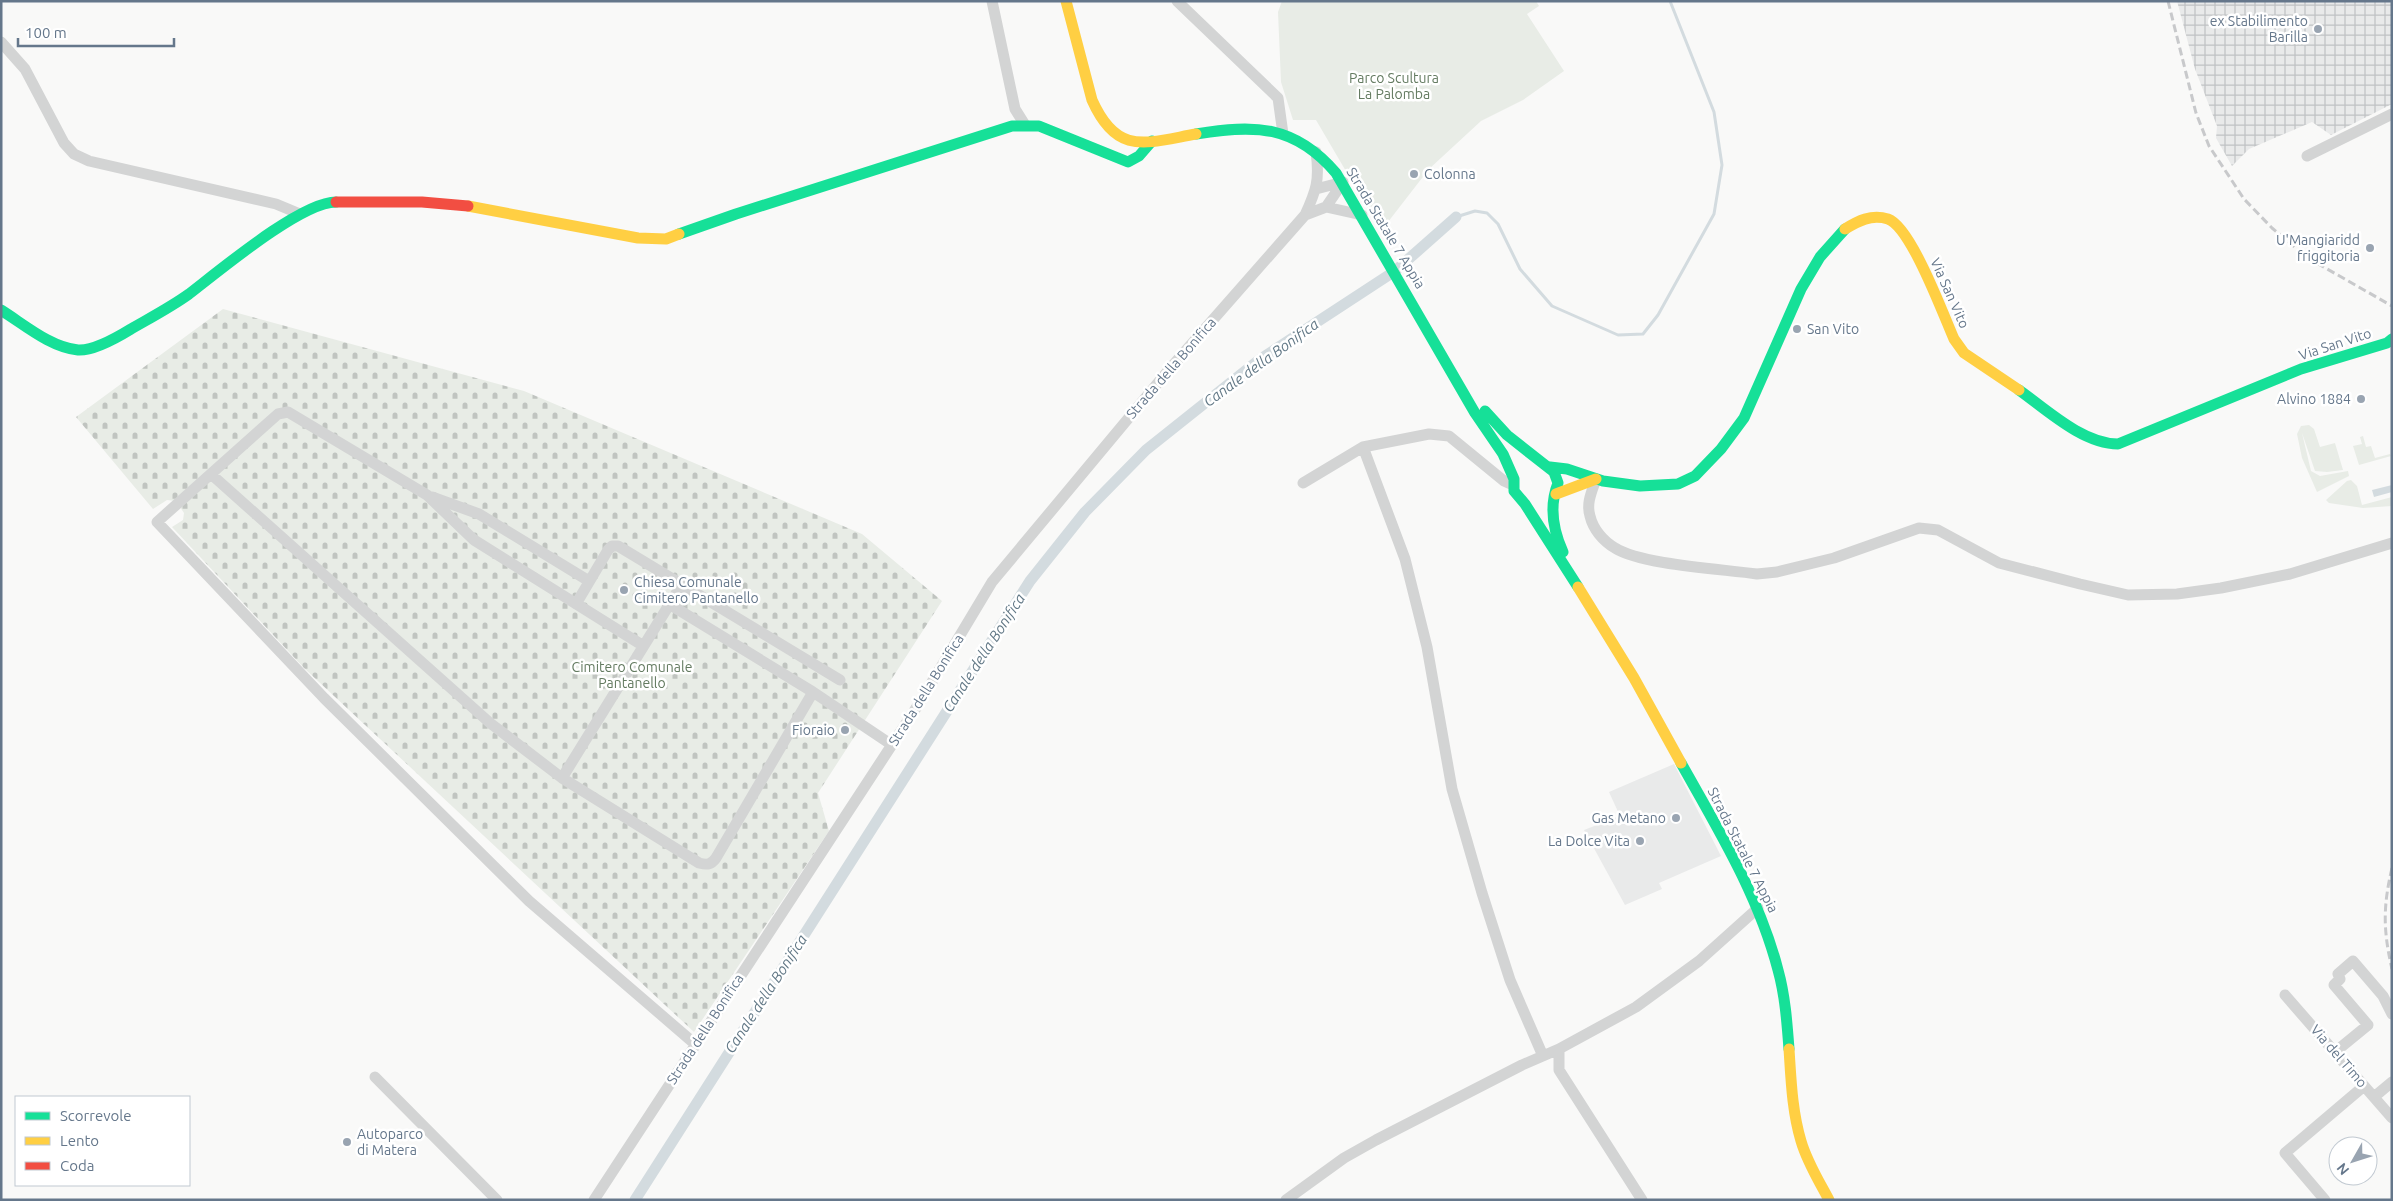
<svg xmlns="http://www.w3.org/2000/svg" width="2393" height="1201" font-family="Ubuntu,sans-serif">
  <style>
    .built { fill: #e9eaea }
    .industrial { fill: url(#industrial-grid) }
    .green { fill: #e8ece6 }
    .cemetery { fill: url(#cemetery-stones) }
    .water { fill: #d3dbdf }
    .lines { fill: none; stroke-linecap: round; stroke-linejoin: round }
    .stream { stroke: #d3dbdf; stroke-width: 3 }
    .canal { stroke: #d3dbdf; stroke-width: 11 }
    .street { stroke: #d3d4d4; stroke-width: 11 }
    .fast { stroke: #16e098; stroke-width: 11 }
    .slow { stroke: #ffcf43; stroke-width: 11 }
    .jam { stroke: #f24e42; stroke-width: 11 }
    .rail { stroke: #c8c9cb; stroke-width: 3; stroke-dasharray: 8 4; stroke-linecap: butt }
    .poi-dot { fill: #99a4b1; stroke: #fff; stroke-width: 2 }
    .labels { text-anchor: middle; stroke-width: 5; stroke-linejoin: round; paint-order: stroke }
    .poi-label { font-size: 14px; fill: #65778b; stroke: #fff; text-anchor: end }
    .park-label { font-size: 14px; fill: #647b61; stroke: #fff }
    .street-label { font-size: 14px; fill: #65778b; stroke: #fff }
    .water-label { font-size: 15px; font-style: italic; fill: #627886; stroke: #fff }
  </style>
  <defs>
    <pattern id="industrial-grid" width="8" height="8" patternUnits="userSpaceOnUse" patternTransform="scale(1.25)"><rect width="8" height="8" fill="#e9eaea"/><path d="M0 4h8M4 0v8" fill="none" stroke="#c0c2c4"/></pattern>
    <pattern id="cemetery-stones" width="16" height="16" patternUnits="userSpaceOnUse" patternTransform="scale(1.25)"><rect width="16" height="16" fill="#e8ece6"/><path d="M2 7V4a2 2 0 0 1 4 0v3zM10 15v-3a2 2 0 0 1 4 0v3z" fill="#c0c4c0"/></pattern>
  </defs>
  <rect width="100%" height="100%" fill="#f9f9f8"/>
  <path class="built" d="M1674,764L1721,856L1659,883L1662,889L1625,905L1584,830L1620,816L1609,792Z"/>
  <path class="industrial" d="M2177,1H2392V104L2331,135L2312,122L2249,149L2232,166L2216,138L2217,126L2195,69Z"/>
  <path class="green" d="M1282,1H1536L1539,6L1527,14L1564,71L1523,100L1481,121L1429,169L1381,231L1316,120H1293L1281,82L1278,12Z
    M2309,425L2314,429L2320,447L2335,443L2343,470L2327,472L2315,471L2302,433L2311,471L2320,476L2348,471L2349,476L2317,492L2302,458L2297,434L2301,426Z
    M2363,436L2366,447L2371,446L2375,458L2390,454L2391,456L2359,465L2353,446L2362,444L2360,437Z
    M2351,480L2357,486L2362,505L2392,497V506L2363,508L2329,503L2326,500L2347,481Z"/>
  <path class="cemetery" d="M223,309L524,391L862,534L942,601L818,793L829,831L694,1032L304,668L172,527L183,520L184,513L176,501L167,500L153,509L76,417Z"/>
  <path class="water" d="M2392,485V492L2374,497L2372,490Z"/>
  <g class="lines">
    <path class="stream" d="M1456,217L1475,211L1487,213L1498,224L1520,269L1552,306L1618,335L1643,334L1658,315L1714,214L1722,165L1714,112L1670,1"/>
    <path class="canal" d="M635,1200L1030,581L1085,512L1146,450L1259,360L1395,271L1456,217"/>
    <path class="street" d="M992,1L1015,109L1025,125
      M1177,1L1278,98L1283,134
      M1,42L25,69L64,143L74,154L89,161L276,204L300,214
      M2307,156L2392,114
      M1316,189L1343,182
      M1326,207L1362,215
      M1305,215L1326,207L1343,182
      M1363,447L1405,559L1427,647L1452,789L1482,893L1510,980L1543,1056
      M212,475L490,723L562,778L699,863C707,865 711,865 716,858L813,692
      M1596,479C1592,491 1586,503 1590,516C1593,529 1603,541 1615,548C1642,565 1723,569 1757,574L1777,572L1834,558L1919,528L1938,530L1999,563L2080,584L2128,595L2177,594L2221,588L2290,574L2392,543
      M1303,483L1363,447L1429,434L1449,436L1504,481L1513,485
      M432,497L479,514L589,581
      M576,604L608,550L612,546H618L840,680
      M669,604L813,692L892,745
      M642,645L474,540L427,495L288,412L278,414L157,522L324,698L529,901L695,1044
      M562,778L682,584
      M2285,995L2392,1118
      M2335,1052L2368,1025L2334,985L2340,979L2338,974L2353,961L2383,996L2392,1014
      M375,1077L497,1200
      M2374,1097L2392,1082
      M594,1200L920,702L992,582L1167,372L1305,215C1316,191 1320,180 1316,152
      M1286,1200L1344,1158L1376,1140L1522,1065L1559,1049
      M1642,1200L1559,1070V1049L1636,1007L1699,961L1758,908
      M2325,1200L2285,1153L2364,1086"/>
    <path class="fast" d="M1196,134C1255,124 1295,125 1336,173L1475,413L1503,454L1514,479V491L1525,504L1578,587
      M679,234L736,214L1012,126H1039L1128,162L1139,156L1152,141
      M1,310C25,325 50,347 78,350C94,351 118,337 131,329C150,318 171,307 189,294C219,271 301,202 336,202
      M2019,390C2047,410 2083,444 2118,444L2301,369L2387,343L2392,339
      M1485,411L1507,435L1554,472L1558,483C1549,506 1553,530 1563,552
      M1550,467L1567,469L1603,481L1640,486L1678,484L1695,476L1721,449L1744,418L1801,289L1820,257L1845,229
      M1681,763C1718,829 1759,896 1778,970C1785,995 1787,1022 1789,1049"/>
    <path class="slow" d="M1066,1L1092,100C1117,156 1145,143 1196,134
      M468,206L638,238L666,239L679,234
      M1845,229C1858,221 1871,214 1888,219C1911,227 1943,314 1954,339L1964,353L2019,390
      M1556,494L1596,479
      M1578,587L1634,678L1681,763
      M1789,1049C1791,1079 1792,1111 1801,1141C1807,1162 1819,1181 1829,1200"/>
    <path class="jam" d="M336,202H422L468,206"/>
    <path class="rail" d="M2168,1L2196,113L2209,146L2244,199L2272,228L2308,258L2392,306
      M2392,868C2383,906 2383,930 2392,969"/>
  </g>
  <g class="poi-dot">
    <circle cx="2318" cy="29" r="5"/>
    <circle cx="1414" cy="174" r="5"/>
    <circle cx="2370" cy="248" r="5"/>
    <circle cx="1797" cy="329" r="5"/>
    <circle cx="2361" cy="399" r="5"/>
    <circle cx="624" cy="590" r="5"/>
    <circle cx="845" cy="730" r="5"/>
    <circle cx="1676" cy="818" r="5"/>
    <circle cx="1640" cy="841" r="5"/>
    <circle cx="347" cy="1142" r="5"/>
  </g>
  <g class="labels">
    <g class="poi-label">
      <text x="2308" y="26">ex Stabilimento<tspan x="2308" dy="16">Barilla</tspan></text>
      <text x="1424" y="179" text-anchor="start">Colonna</text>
      <text x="2360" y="245">U'Mangiaridd<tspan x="2360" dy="16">friggitoria</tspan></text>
      <text x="1807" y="334" text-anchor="start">San Vito</text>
      <text x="2351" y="404">Alvino 1884</text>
      <text x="634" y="587" text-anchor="start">Chiesa Comunale<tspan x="634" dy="16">Cimitero Pantanello</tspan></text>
      <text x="835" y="735">Fioraio</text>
      <text x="1666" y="823">Gas Metano</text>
      <text x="1630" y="846">La Dolce Vita</text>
      <text x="357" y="1139" text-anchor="start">Autoparco<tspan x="357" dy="16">di Matera</tspan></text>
    </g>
    <g class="park-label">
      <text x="1394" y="83">Parco Scultura<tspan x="1394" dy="16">La Palomba</tspan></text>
      <text x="632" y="672">Cimitero Comunale<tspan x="632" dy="16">Pantanello</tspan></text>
    </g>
    <g class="street-label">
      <text transform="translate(1386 228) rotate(59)" y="5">Strada Statale 7 Appia</text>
      <text transform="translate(1950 293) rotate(66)" y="5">Via San Vito</text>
      <text transform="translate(2335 344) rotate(-18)" y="5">Via San Vito</text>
      <text transform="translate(1171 368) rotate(-49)" y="5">Strada della Bonifica</text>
      <text transform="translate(926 690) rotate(-58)" y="5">Strada della Bonifica</text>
      <text transform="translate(1743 850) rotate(63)" y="5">Strada Statale 7 Appia</text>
      <text transform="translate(705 1029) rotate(-57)" y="5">Strada della Bonifica</text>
      <text transform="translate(2339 1056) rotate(49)" y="5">Via del Timo</text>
    </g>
    <g class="water-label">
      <text transform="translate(1261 363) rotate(-36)" y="5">Canale della Bonifica</text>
      <text transform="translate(984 653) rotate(-57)" y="5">Canale della Bonifica</text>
      <text transform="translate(766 994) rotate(-57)" y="5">Canale della Bonifica</text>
    </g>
  </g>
  <rect width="2393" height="1201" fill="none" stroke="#65778b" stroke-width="5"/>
  <rect x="15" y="1096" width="175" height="90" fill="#ffffff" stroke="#c1c9d1"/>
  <rect x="25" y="1112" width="25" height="8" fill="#16e098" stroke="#c1c9d1"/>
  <text x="60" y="1121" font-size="15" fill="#65778b">Scorrevole</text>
  <rect x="25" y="1137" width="25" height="8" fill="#ffcf43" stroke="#c1c9d1"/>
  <text x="60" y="1146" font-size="15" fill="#65778b">Lento</text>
  <rect x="25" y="1162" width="25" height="8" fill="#f24e42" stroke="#c1c9d1"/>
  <text x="60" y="1171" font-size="15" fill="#65778b">Coda</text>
  <g transform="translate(2353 1161) rotate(231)"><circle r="24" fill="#ffffff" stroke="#c1c9d1"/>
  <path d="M0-4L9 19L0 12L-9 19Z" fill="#99a4b1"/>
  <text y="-8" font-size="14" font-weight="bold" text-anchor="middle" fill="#65778b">N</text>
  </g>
  <path d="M18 38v8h156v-8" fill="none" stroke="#65778b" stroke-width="2.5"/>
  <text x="25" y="38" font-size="15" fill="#65778b" stroke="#ffffff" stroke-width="4" paint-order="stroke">100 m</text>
</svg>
